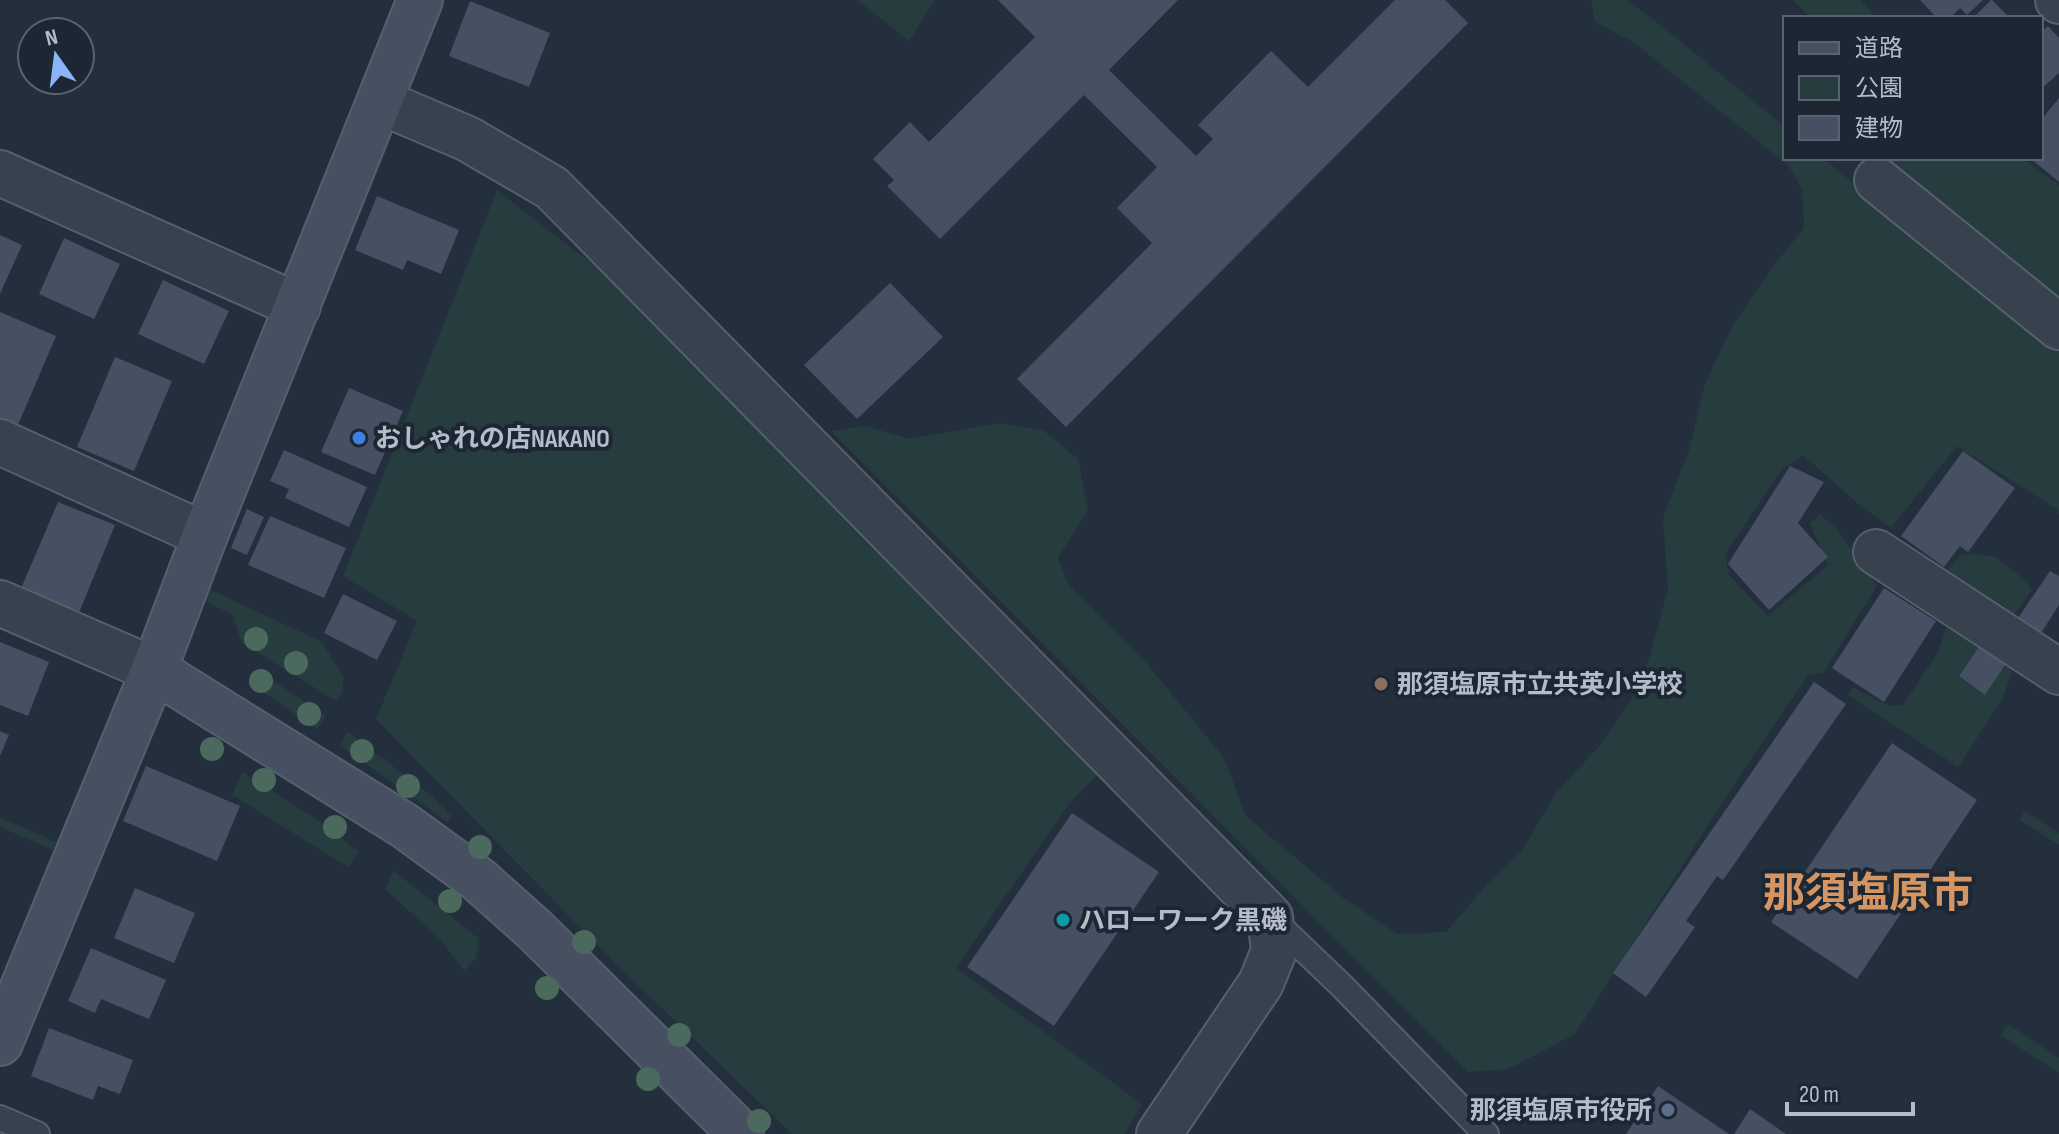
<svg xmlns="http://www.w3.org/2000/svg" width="2059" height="1134" font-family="'Sofia Sans Condensed','Noto Sans JP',sans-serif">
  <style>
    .green { fill: #263c3f; fill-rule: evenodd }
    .building { fill: #455162 }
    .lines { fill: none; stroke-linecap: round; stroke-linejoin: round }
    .lane-casing { stroke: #565f6c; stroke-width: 28 }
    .street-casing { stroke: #565f6c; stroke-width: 48 }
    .secondary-casing { stroke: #565f6c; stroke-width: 48 }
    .lane { stroke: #38414e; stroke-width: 24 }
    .street { stroke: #38414e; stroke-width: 44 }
    .secondary { stroke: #465061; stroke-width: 44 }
    .tree { fill: #4b6a5d }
    .shop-dot { fill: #3f7fe0; stroke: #1d2633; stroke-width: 3 }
    .education-dot { fill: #8d6e63; stroke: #1d2633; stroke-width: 3 }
    .culture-dot { fill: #0f9aa8; stroke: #1d2633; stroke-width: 3 }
    .service-dot { fill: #5c6f8a; stroke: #1d2633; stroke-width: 3 }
    .labels { text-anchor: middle; stroke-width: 8; stroke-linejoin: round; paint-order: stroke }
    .poi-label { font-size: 26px; font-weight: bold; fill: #b4bcc9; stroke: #1d2633; text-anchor: start }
    .town-label { font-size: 42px; font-weight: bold; fill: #d59563; stroke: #1d2633 }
  </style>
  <rect width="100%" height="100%" fill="#242f3e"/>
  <path class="green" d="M857,0H935L909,41Z
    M1592,0H1626L1654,20L1785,127V158H1823L1872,199L1881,158H2022L2059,185V515L2057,509L1957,446L1891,528L1862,507L1803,455L1782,469L1725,554L1729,575L1768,616L1828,565L1810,524L1819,514L1837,529L1877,586L1823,673L1808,675L1739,777L1575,1034L1508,1069L1468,1072L831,431L865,426L910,439L1000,423L1044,431L1078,459L1088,510L1058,558L1068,584L1148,665L1224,758L1246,816L1342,897L1397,934L1446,932L1484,888L1522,851L1556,793L1602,743L1642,683L1668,590L1663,518L1689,450L1705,384L1733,325L1772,268L1804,228L1802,189L1788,165L1633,42L1595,22L1591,1Z
    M1793,0H1860L1877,18H1811Z
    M497,190L562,241L614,279L1101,771L1069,804L956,968L1142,1104L1124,1134H792L616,964L376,719L417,621L343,576Z
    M1977,554L1997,558L2022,578L2032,590L2011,619L1944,574L1961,555Z
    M209,589L322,642L344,678L342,692L336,701L241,642L233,615L202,599Z
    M1949,621L2014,665L2002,700L1958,767L1848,695L1852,687L1889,706L1903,705L1937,654ZM1981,645L2007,662L1985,694L1959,676Z
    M259,671L326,716L317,729L250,683Z
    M348,732L432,796L452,817L448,822L339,745Z
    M242,772L324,824L359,852L348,867L232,795Z
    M2024,811L2059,833V845L2020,820Z
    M0,818L57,842L53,850L0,827Z
    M394,871L479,939L476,958L464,971L440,939L385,889Z
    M2008,1024L2059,1058V1073L2000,1035Z"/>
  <path class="building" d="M998,0H1178L1109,70L1196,156L1213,139L1198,125L1271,51L1308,87L1395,0H1445L1468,23L1066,427L1017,379L1152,243L1117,208L1157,167L1084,95L940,239L887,186L894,180L873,159L910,122L929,142L1035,37Z
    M1920,0H1983L1967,15L1960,8L1950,18H1937Z
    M1991,0H1992L2010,18H1973Z
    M470,1L550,33L529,87L449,56Z
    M2048,26L2059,38V73L2041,89V32Z
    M2059,98V182L2030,158H2041V120Z
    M377,196L459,230L441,274L407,260L403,270L355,250Z
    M0,235L22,245L0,294Z
    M64,238L120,264L94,319L39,294Z
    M163,280L229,311L204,364L138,334Z
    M890,283L943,337L857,419L804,365Z
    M0,312L56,336L18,425L0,418Z
    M115,357L172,381L134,471L77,447Z
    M349,388L403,411L375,475L321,452Z
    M284,450L367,487L349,527L285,498L289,489L270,481Z
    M1963,451L2015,488L1968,552L1960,546L1944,567L1901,536Z
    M1790,466L1824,482L1798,523L1828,557L1769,610L1728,564Z
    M58,502L115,525L78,615L20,591Z
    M247,509L264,517L247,555L231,548Z
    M270,516L346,548L324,598L248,565Z
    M2050,571L2059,576V605L2041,633L2018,618Z
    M1884,588L1936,621L1884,702L1832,668Z
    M343,594L397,621L377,660L324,633Z
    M0,642L49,662L28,716L0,705Z
    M1981,644L2007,662L1985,695L1959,676Z
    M1814,682L1846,704L1723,880L1717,876L1686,921L1695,927L1646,997L1613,973Z
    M0,731L9,735L0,756Z
    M1892,743L1977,800L1857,979L1771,922Z
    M146,766L240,806L217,861L123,821Z
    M1072,813L1159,872L1054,1026L967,967Z
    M135,888L195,913L174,963L114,938Z
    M91,948L166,980L149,1019L101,999L95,1013L68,1001Z
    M49,1028L133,1060L120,1094L98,1086L93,1100L31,1076Z
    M1658,1086L1729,1134H1626Z
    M1750,1109L1786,1134H1734Z"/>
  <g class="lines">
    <g class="lane-casing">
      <path id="lane" d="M1273,920L1342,986L1486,1134
        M0,1118L37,1134"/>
    </g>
    <g class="street-casing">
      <path id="street" d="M2058,0L2059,1
        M381,102L468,139L552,188L1270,917L1274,951L1261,983L1159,1134
        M0,173L298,306
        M1877,180L2059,327
        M0,442L205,535
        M1876,552L2059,672
        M0,603L154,670"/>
    </g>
    <g class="secondary-casing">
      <path id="secondary" d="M154,670L405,826L479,880L535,930L741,1134
        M0,1043L154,670L205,535L420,0"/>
    </g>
    <use href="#lane" class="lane"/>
    <use href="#street" class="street"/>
    <use href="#secondary" class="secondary"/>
  </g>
  <g class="tree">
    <circle cx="256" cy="639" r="12"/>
    <circle cx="296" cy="663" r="12"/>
    <circle cx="261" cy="681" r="12"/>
    <circle cx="309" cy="714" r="12"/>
    <circle cx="212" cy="749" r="12"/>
    <circle cx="362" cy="751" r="12"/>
    <circle cx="264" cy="780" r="12"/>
    <circle cx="408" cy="786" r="12"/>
    <circle cx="335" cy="827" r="12"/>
    <circle cx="480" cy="847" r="12"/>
    <circle cx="450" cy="901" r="12"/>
    <circle cx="584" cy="942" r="12"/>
    <circle cx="547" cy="988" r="12"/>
    <circle cx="679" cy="1035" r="12"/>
    <circle cx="648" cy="1079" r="12"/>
    <circle cx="759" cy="1121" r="12"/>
  </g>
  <circle class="shop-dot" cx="359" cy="438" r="8"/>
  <circle class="education-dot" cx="1381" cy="684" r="8"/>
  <circle class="culture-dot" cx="1063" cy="920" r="8"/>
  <circle class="service-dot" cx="1668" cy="1110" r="8"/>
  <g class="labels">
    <g class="poi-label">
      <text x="375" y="447">おしゃれの店NAKANO</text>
      <text x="1397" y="693">那須塩原市立共英小学校</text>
      <text x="1079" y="929">ハローワーク黒磯</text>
      <text x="1652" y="1119" text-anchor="end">那須塩原市役所</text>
    </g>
    <g class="town-label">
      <text x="1868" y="907">那須塩原市</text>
    </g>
  </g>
  <rect x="1783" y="16" width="260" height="144" fill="#1d2633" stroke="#59626f" stroke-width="2"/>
  <rect x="1799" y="42" width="40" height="12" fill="#465061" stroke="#59626f" stroke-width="2"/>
  <text x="1855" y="56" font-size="24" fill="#b4bcc9">道路</text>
  <rect x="1799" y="76" width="40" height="24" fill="#263c3f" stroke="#59626f" stroke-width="2"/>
  <text x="1855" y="96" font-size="24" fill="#b4bcc9">公園</text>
  <rect x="1799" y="116" width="40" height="24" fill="#455162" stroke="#59626f" stroke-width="2"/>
  <text x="1855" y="136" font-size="24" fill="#b4bcc9">建物</text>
  <g transform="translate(56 56) rotate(346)"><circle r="38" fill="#1d2633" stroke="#59626f" stroke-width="2"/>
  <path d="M0-6L14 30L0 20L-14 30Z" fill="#8ab4f8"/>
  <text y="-12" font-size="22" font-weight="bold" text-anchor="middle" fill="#b4bcc9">N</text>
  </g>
  <path d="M1787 1102v12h126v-12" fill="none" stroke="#b4bcc9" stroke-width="4"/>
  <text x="1799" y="1102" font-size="24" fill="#b4bcc9" stroke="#1d2633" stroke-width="6" paint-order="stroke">20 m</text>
</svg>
